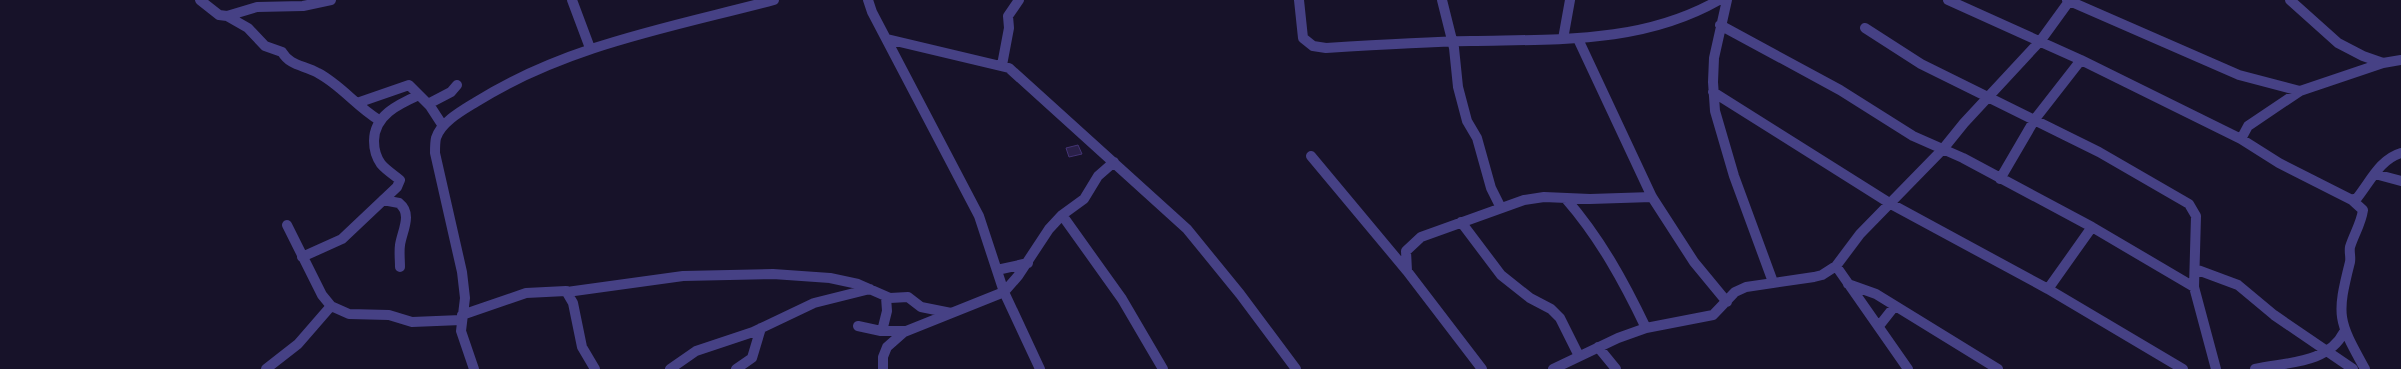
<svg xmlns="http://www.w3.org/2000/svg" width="2401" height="369" font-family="Figtree,sans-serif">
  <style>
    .building { fill: #2a2049; stroke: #433373 }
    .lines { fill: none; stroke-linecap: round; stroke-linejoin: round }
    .minor { stroke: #464185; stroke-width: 10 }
  </style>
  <rect width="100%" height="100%" fill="#171229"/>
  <path class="building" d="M1078,145L1082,154L1069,157L1066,148Z"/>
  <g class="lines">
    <path class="minor" d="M200,0L219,15L227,16L257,7L303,6L331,0
      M572,0L590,48
      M868,0L872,12L979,216L1004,292L1040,369
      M1299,0L1303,38L1313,46L1326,48C1374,45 1423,42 1471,41C1557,39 1642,44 1719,0
      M1442,0L1454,48L1458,87L1467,121L1477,138L1491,188L1501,208
      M1727,0L1714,58L1713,82L1715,111L1734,176L1773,282
      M1948,0L2081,60L2241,139L2279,163L2352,200L2363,210C2361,224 2354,234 2350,247C2349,252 2351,257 2350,262C2336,317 2338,320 2365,369
      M2067,0L2239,75L2300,91
      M2290,0L2338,43L2363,56L2383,63
      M227,16L248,28L265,46L282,52C290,66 304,65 318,73C341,85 357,107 379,120
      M1720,25L1840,90L1913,136L1963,158L2092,227L2194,287
      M1865,28L1921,64L2099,152L2189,204L2196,216L2194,287L2216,369
      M887,39L1009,68L1187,229L1240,294L1296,369
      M1563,39L1570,0
      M1578,39L1652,197L1694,262L1727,302
      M1002,65L1009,28L1008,16L1019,0
      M1713,92L1891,204L2048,289L2183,369
      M357,103L409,85L430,106L443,126
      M428,104L451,92L457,85
      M2241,139L2248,126L2300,91L2383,63L2401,60
      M1311,156L1407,271L1482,369
      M2375,174L2401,181
      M2000,179L2035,119L2081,60
      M1566,199C1600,238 1624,282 1646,328
      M383,200L399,203C413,214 402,231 400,245C399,252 400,260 400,267
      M2352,200L2357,198C2370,182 2380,159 2401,153
      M1062,215L1122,299L1163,369
      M1461,222L1501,275L1530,298L1551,309L1560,318L1579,356
      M287,225L322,295L331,306L349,314L389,315L412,322L461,320
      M302,257L342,239L397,187L400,180C394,175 386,170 381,164C376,157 374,149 374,141C374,115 399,104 419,95
      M1836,266L1908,369
      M2195,269L2238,285L2274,315L2353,369
      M997,270L1028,263
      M1407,271L1406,251L1421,237L1524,200L1544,197L1590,199L1652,197
      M1848,284L1876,294L1998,369
      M2048,289L2092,227
      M567,292L683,276L773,274L830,278L858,284L890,298L908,297L921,307L951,313
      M462,315L526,293L566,291L573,303L582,347L595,369
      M858,326L881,331H906
      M1879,326L1894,307
      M882,331L887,311L886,297
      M1598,347L1616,369
      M266,369L298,344L331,306
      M474,369L461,331L465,298L462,272L435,153C435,148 435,142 436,138C441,122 463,110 476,102C567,45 672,27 774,0
      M670,369L696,351L753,332L814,303L870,289
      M736,369L752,358L761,328
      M883,369V357L887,347L904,332L1004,292L1018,276L1049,229L1062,215L1084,199L1098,176L1114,162
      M1553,369L1618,338L1646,328L1713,315L1735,292L1746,287L1814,277L1822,275L1836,266L1860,234L1943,149L1964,123L2041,40L2070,0
      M2255,369C2286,362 2328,364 2344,332"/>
  </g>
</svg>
